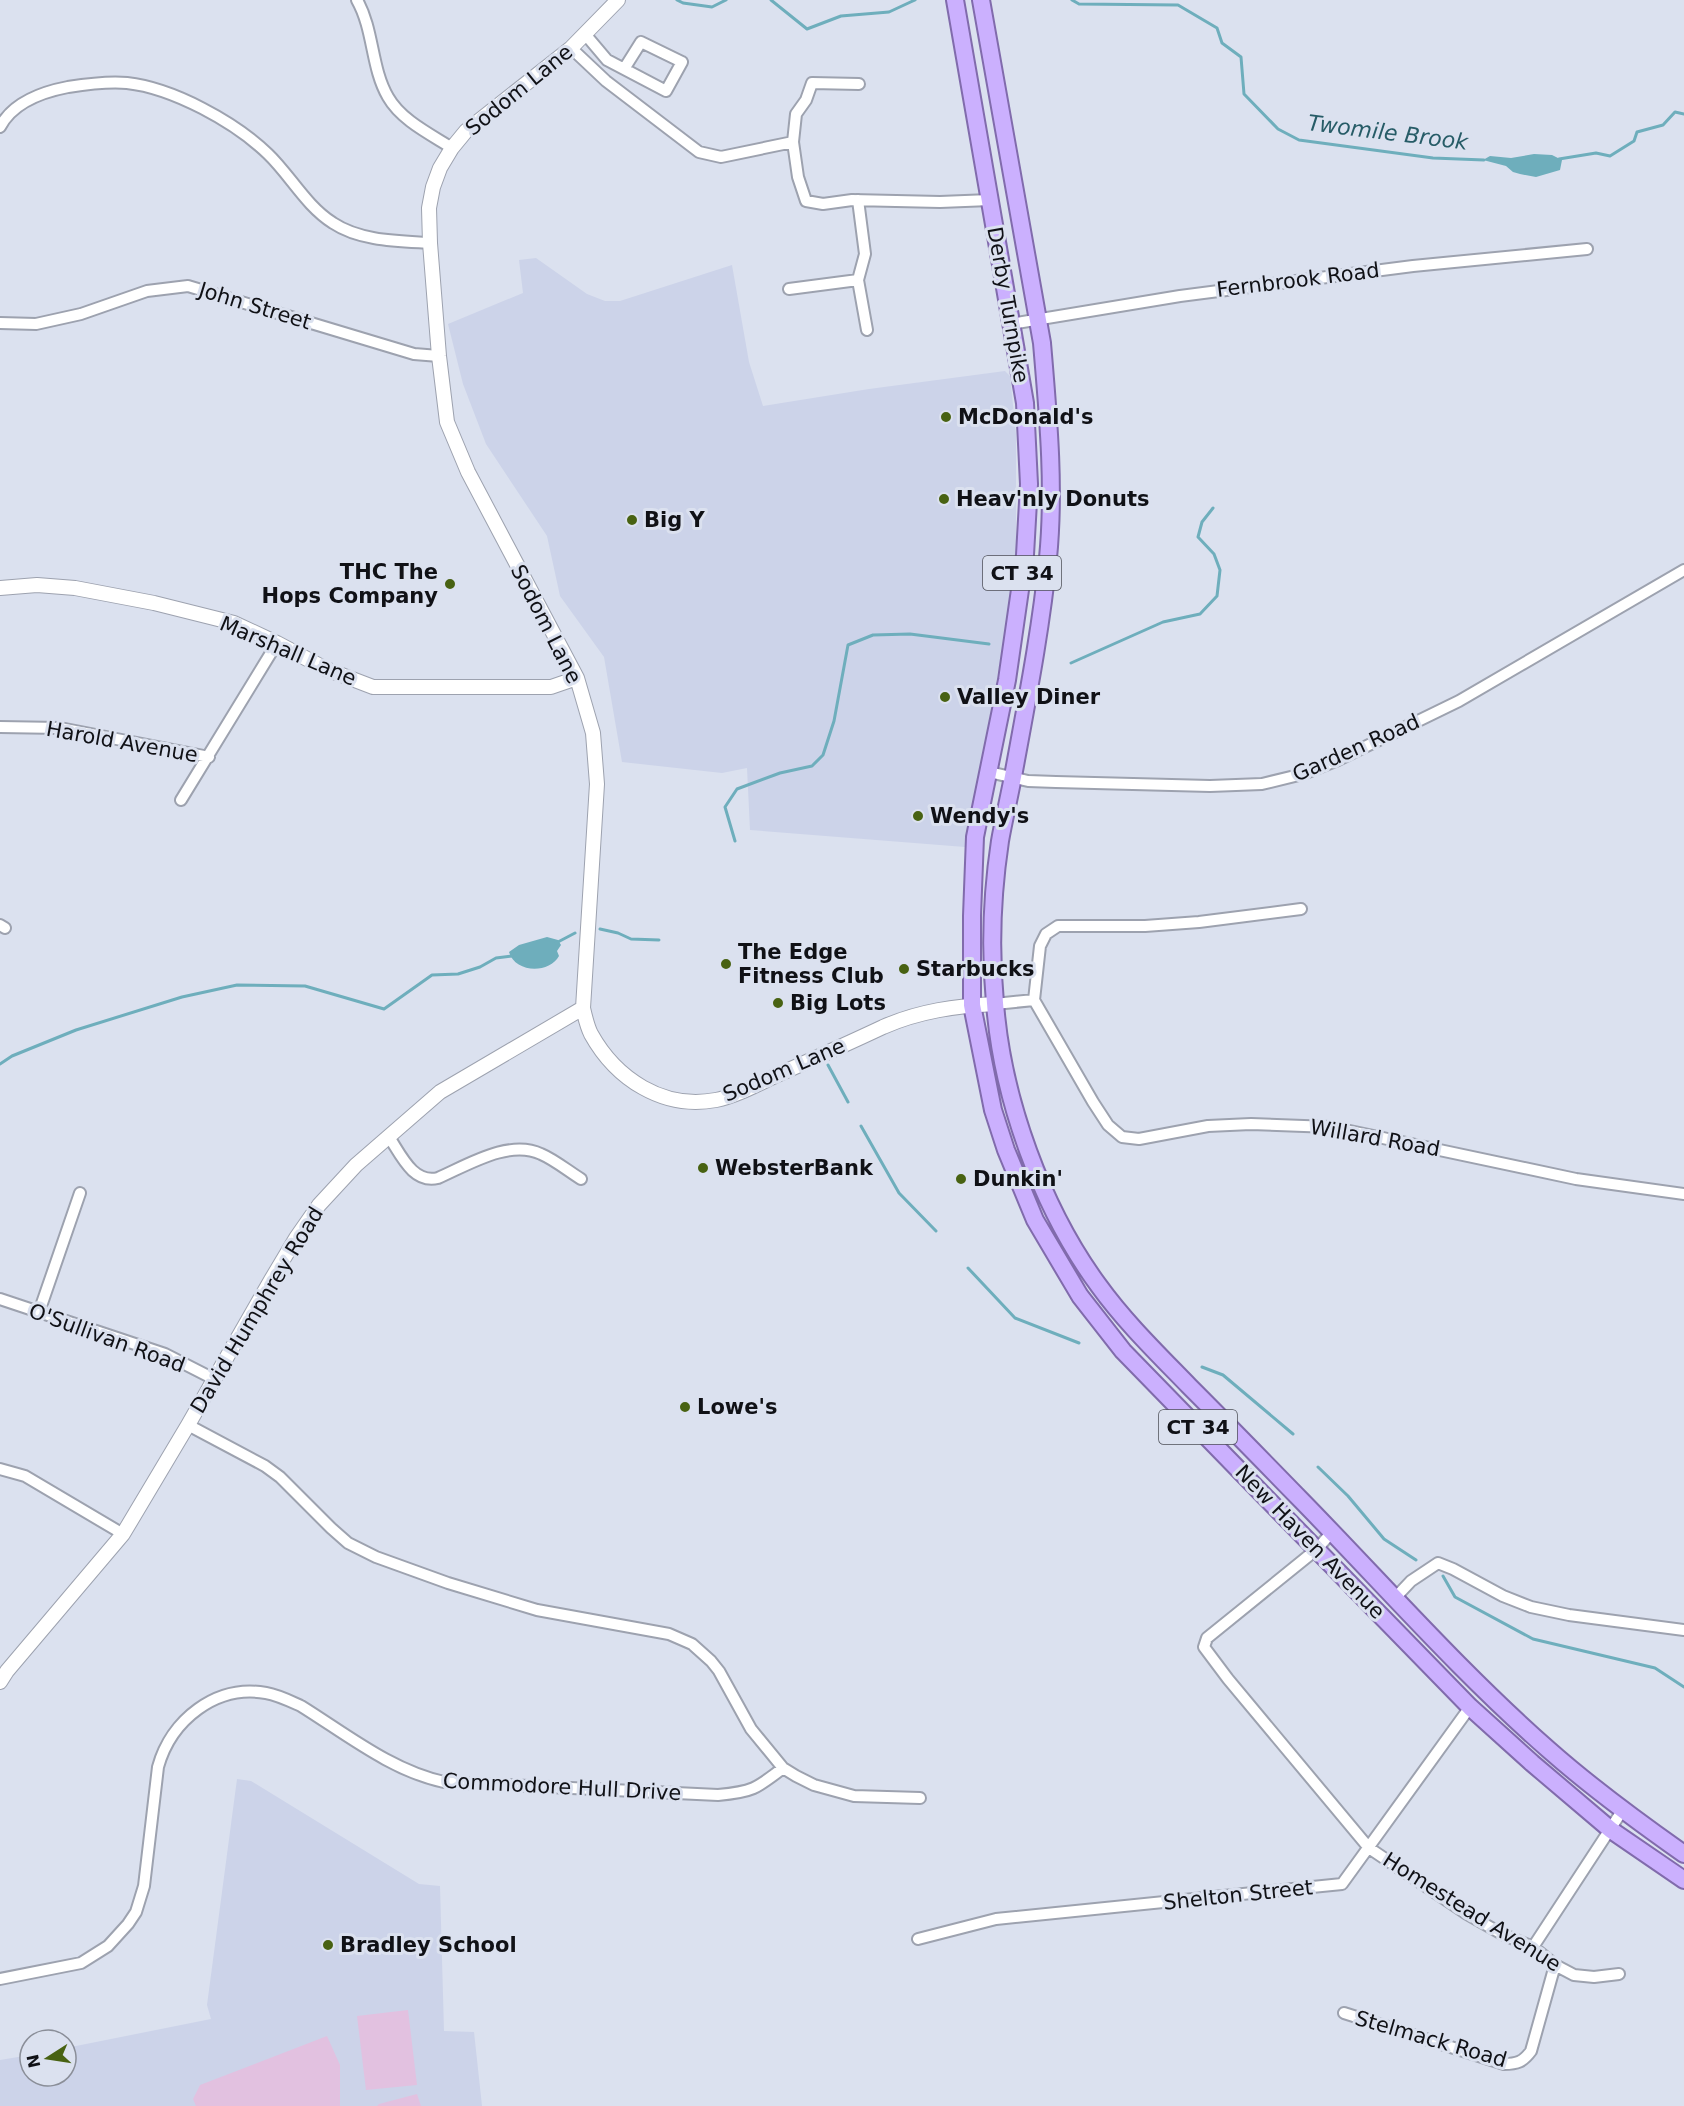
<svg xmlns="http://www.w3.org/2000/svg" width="1684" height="2106" font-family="'DejaVu Sans',sans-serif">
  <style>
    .built { fill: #ccd3e9 }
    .green { fill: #e2c1e0 }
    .water { fill: #6eaebc }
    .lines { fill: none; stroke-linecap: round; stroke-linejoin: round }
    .stream { stroke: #6eaebc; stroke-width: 3 }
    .minor-casing { stroke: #9da2af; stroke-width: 14 }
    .tertiary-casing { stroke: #9da2af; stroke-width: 16 }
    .trunk-casing { stroke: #816bac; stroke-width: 20 }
    .minor { stroke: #fff; stroke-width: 10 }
    .tertiary { stroke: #fff; stroke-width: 14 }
    .trunk { stroke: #cbb0fe; stroke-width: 16 }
    .poi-dot { fill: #486212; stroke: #dbe1ef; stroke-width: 2 }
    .labels { text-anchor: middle; stroke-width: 6; stroke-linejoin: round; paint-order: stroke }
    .shield { fill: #dbe1ef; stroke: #4d4f57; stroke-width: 1.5 }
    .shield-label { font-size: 20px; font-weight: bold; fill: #101116 }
    .street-label { font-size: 21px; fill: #101116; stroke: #dbe1ef }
    .poi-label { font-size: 21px; font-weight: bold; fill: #101116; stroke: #dbe1ef; text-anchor: start }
    .water-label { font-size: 22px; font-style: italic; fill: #275c67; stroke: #dbe1ef }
  </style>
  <rect width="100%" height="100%" fill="#dbe1ef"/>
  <path class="built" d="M536,258L587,294L605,301H620L732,265L749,362L763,406L869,389L1005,371L1010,376L1016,434V557L1011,604L965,847L750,830L747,768L722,773L622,762L604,657L560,596L547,536L486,444L463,384L448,324L523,293L519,260Z
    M237,1779L251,1781L419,1884L440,1886L444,2031L474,2032L482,2106H0V2060L30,2055V2076H66V2048L211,2019L207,2005Z"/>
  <path class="green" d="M408,2010L417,2085L366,2090L357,2016Z
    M327,2036L340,2065V2106H196L193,2099L200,2085Z
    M417,2094L421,2106H377L379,2104Z"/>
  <path class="water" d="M1534,154L1552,155L1562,160L1560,170L1536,177L1520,174L1513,172L1506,166L1483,160L1490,156L1511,158Z
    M547,937L558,940L561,945L557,951L559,956C549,974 515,973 509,952L519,945Z"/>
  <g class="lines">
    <path class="stream" d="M677,0L683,3L712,7L726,0
      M771,0L807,29L841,16L889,12L915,0
      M1072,0L1079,4L1178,5L1217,28L1222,43L1241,57L1244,94L1278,129L1299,140L1433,158L1484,160
      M1559,159L1596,153L1610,156L1634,141L1637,132L1663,125L1675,112L1684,114
      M1071,663L1163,622L1200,614L1217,596L1220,570L1214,554L1198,537L1202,522L1213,508
      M735,841L725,807L737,789L780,773L812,766L823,755L834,721L848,645L873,635L910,634L989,644
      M600,929L618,933L631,939L659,940
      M556,943L575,933
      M0,1064L12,1056L76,1030L182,997L237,985L305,986L384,1009L432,975L458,974L480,967L496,958L512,956
      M828,1065L848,1102
      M861,1126L899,1193L936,1231
      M968,1268L1015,1318L1079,1343
      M1202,1367L1223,1375L1293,1434
      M1318,1467L1348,1496L1384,1539L1416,1560
      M1443,1576L1455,1597L1533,1639L1655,1668L1684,1687"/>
    <g class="minor-casing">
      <path id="minor" d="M357,0C374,30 371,68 388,97C401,120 430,134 452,148
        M585,34L607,60L666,91L682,62L641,42L624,69
        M571,48L606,81L699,152L721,157L793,142L798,177L806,201L823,204L852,200L940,202L990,200
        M0,127C13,102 42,92 68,87C87,84 108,81 127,83C173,88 235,122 268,154C290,175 306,206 333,223C360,241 398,241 430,243
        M793,142L796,114L806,100L812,83L859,84
        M858,200L865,254L858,280L867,330
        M789,289L858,280
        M0,323L36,324L81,314L147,291L188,286L414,354L439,356
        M1011,324L1180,296L1413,266L1587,249
        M0,727L60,728L209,757
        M989,772L1028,781L1056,782L1210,786L1262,784L1303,774L1338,760L1459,701L1684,570
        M181,800L277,643
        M0,925L5,928
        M1034,1000L1040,946L1046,934L1058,926H1145L1199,922L1301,909
        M995,1004L1034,1000L1093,1102L1108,1125L1122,1137L1139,1139L1208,1126L1251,1124L1331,1127L1576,1179L1684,1194
        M389,1137C401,1155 413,1184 438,1178C468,1165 509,1139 541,1154C555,1160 568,1171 581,1179
        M0,1299L165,1354L214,1379
        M39,1312L80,1193
        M188,1425L265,1466L280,1477L331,1528L348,1543L376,1557L448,1583L537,1610L669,1634L692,1644L711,1661L719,1671L751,1729L783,1768L796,1776L814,1785L854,1796L920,1798
        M0,1469L25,1476L123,1534
        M1332,1532L1317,1549L1207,1638L1204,1647L1228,1679L1369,1848L1467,1914L1502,1934L1533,1947L1555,1965L1574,1975L1594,1977L1619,1974
        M1394,1599L1411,1581L1438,1563L1453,1569L1503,1596L1531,1607L1569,1615L1684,1630
        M918,1939L996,1919L1342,1884L1470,1707
        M1533,1947L1622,1811
        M0,1979L81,1963L108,1946L128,1924L136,1912L144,1886L158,1767C171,1720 216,1684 266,1693C278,1695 290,1701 301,1706C346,1734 392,1771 444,1782L718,1795C752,1792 756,1789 783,1768
        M1344,2013L1504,2064C1517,2064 1523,2062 1531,2051L1555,1965"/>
    </g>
    <g class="tertiary-casing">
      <path id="tertiary" d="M618,0L571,48L466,131L452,148L440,168L433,187L429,208L430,243L439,356L447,422L468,472L577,678L593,733L597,784L583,1008C585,1017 587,1026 591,1034C616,1079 663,1110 716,1100C736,1096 756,1085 775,1076C811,1060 847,1044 883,1027C919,1011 956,1006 995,1004
        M0,588L37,585L75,588L154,603L234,623L277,643L326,669L373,687H551L577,678
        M0,1682L7,1671L123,1534L188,1425L271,1280L296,1238L319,1205L356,1165L440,1092L583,1008"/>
    </g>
    <g class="trunk-casing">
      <path id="trunk" d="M955,0L1025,403L1029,484L1025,555L1007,680L975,837L972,916V1005L993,1110L1006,1150L1035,1220L1080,1296L1123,1351L1470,1707L1532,1763L1611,1830L1684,1880
        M981,0L1042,343C1048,414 1055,487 1048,558C1041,629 1027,700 1014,771C1010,794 1004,818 1000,841C992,894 990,950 995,1003C1002,1098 1042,1209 1099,1286C1125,1322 1158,1354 1189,1386C1227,1424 1265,1463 1302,1501C1384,1585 1461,1673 1549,1750C1592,1788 1637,1821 1684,1854"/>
    </g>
    <use href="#minor" class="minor"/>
    <use href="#tertiary" class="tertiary"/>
    <use href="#trunk" class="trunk"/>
  </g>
  <g class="poi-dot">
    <circle cx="946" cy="417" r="6"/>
    <circle cx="944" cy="499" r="6"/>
    <circle cx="632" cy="520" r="6"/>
    <circle cx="450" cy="584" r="6"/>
    <circle cx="945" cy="697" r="6"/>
    <circle cx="918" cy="816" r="6"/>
    <circle cx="726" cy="964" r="6"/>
    <circle cx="904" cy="969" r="6"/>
    <circle cx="778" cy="1003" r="6"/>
    <circle cx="703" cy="1168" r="6"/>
    <circle cx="961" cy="1179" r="6"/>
    <circle cx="685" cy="1407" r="6"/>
    <circle cx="328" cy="1945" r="6"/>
  </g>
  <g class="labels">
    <g class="shield">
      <rect x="983" y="556" width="78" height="34" rx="4.5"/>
      <rect x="1159" y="1410" width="78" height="34" rx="4.5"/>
    </g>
    <g class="shield-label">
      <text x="1022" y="580">CT 34</text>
      <text x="1198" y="1434">CT 34</text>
    </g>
    <g class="street-label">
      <text transform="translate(519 90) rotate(-39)" y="7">Sodom Lane</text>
      <text transform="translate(1298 280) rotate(-7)" y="7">Fernbrook Road</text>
      <text transform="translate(1008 305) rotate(80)" y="7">Derby Turnpike</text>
      <text transform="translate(255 306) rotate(17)" y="7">John Street</text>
      <text transform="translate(546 624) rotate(63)" y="7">Sodom Lane</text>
      <text transform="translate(288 651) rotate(23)" y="7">Marshall Lane</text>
      <text transform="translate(122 742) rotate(10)" y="7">Harold Avenue</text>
      <text transform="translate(1356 748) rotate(-24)" y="7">Garden Road</text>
      <text transform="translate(784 1070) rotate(-23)" y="7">Sodom Lane</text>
      <text transform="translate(1375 1138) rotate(10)" y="7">Willard Road</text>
      <text transform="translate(257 1310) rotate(-59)" y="7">David Humphrey Road</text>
      <text transform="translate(107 1338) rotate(20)" y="7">O'Sullivan Road</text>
      <text transform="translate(1310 1542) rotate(46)" y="7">New Haven Avenue</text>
      <text transform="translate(562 1787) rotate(3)" y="7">Commodore Hull Drive</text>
      <text transform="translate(1238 1895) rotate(-6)" y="7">Shelton Street</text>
      <text transform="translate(1472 1912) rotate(32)" y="7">Homestead Avenue</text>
      <text transform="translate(1431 2039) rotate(16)" y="7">Stelmack Road</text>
    </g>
    <g class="poi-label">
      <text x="958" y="424">McDonald's</text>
      <text x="956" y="506">Heav'nly Donuts</text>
      <text x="644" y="527">Big Y</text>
      <text x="438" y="579" text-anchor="end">THC The<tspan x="438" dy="24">Hops Company</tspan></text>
      <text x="957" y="704">Valley Diner</text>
      <text x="930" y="823">Wendy's</text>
      <text x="738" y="959">The Edge<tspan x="738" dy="24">Fitness Club</tspan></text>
      <text x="916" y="976">Starbucks</text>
      <text x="790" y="1010">Big Lots</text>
      <text x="715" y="1175">WebsterBank</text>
      <text x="973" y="1186">Dunkin'</text>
      <text x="697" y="1414">Lowe's</text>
      <text x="340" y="1952">Bradley School</text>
    </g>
    <g class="water-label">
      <text transform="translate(1388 132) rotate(7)" y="8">Twomile Brook</text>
    </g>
  </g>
  <g transform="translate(48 2058) rotate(258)"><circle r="28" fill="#dbe1ef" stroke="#8a8e98" stroke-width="1.5"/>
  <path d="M0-4.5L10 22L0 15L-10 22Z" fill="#486212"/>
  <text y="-9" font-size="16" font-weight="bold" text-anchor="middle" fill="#101116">N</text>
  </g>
</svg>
